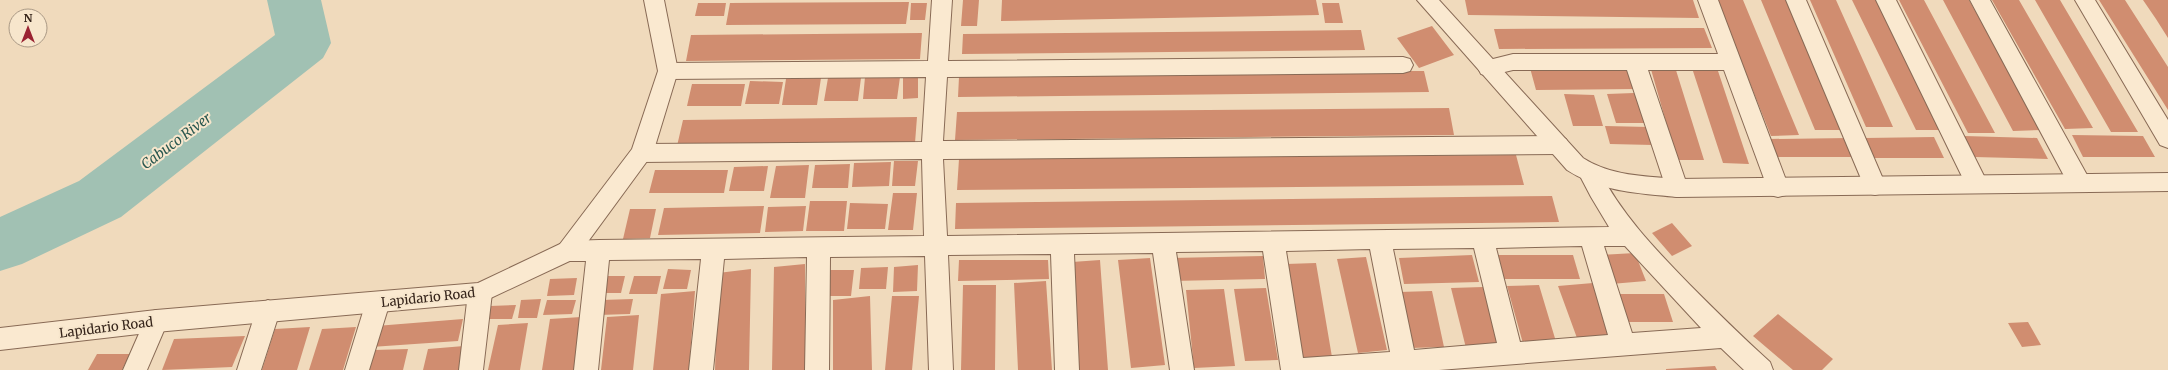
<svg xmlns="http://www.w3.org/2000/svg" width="2168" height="370" font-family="Merriweather,serif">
<rect width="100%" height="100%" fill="#f0dabc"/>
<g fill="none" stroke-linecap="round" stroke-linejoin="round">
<!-- river -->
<path fill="#a1c1b3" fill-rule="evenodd" d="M267,0H321L331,43L323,58L121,217L22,264L0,271V217L79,181L275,35Z"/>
</g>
<!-- building -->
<path fill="#d08d70" d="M963,0H979L977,26H961Z
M1002,0H1316L1319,15L1001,21Z
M1465,0H1693L1699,18L1468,15Z
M1717,0H1743L1799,135L1771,136Z
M1761,0H1786L1843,130H1815Z
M1810,0H1836L1893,127H1866Z
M1852,0H1877L1942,130H1916Z
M1899,0H1924L1995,133H1968Z
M1943,0H1969L2042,130L2013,131Z
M1992,0H2019L2093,128L2065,129Z
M2035,0H2060L2138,132H2111Z
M2099,0H2125L2168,67V110Z
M2143,0H2168V38L2156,19Z
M909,2L906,24L726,25L730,3Z
M698,3H726L724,16H695Z
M911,3H927L925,20H910Z
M1322,3H1339L1343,23H1325Z
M1432,26L1454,55L1419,68L1397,38Z
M1704,28L1712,48L1499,49L1494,29Z
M1361,30L1365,50L962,54L963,34Z
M922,33L920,59L686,61L691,35Z
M1691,65H1716L1749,164L1723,163Z
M1650,66L1675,67L1704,160H1677Z
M1629,67L1636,89L1536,90L1530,68Z
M1403,71H1424L1429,92L958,97L959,77Z
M865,77H900L897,99H863Z
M918,77V98L903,99V78Z
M821,78L817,105H782L786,79Z
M828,78H861L858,101H824Z
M750,81L783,82L779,104H745Z
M692,84H745L741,106H687Z
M1634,93L1645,123H1616L1607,94Z
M1564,94L1594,95L1603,126H1573Z
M1449,108L1454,135L955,140L957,112Z
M917,117L915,143L677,146L683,120Z
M1605,126L1649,127L1653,145L1610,144Z
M2072,135L2143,136L2155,157H2083Z
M1964,136L2037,138L2048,159L1974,157Z
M1934,137L1944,158H1873L1865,138Z
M1849,138L1857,157H1776L1769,139Z
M1516,155L1524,185L957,190L959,159Z
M894,161H918L915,186H892Z
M891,162L889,186L852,187L854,163Z
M850,164L848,188H812L815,165Z
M809,165L805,198H770L776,166Z
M768,166L764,191H729L734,167Z
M655,170H728L724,193H649Z
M893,193H917L913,230H888Z
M1552,196L1559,222L955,229L956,203Z
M810,201H847L844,231H806Z
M850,203L888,204L885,229H847Z
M764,206L760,233L658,235L664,208Z
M806,206L803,231L765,232L768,207Z
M630,209H656L650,238L623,239Z
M1672,223L1692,246L1672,256L1652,233Z
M1635,253L1646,281L1611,284L1600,255Z
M1472,255L1479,282L1404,284L1399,258Z
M1494,255H1573L1580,279H1499Z
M1263,256L1265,279L1172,281L1171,258Z
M1366,257L1374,292L1387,350L1358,353L1337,259Z
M1150,258L1165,365L1131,368L1118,260Z
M959,260H1048L1049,279L958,281Z
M1100,260L1108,370H1079L1072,262Z
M1316,263L1332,357L1303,359L1286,264Z
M805,264V370H772L774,267Z
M918,265L917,291L893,292L894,267Z
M888,267L886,289H859L861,268Z
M668,269L691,270L687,289H663Z
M751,269L749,370H715L718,273Z
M829,270H854L851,296H825Z
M600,276H625L621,293H596Z
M634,276H661L657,294H629Z
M577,278L574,295L547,296L550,279Z
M1046,281L1052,370H1018L1014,283Z
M1593,283L1612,335L1577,338L1558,286Z
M963,285H996L995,370H961Z
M1539,285L1557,345L1524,347L1507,286Z
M1483,287L1500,351L1467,352L1451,288Z
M1266,288L1278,360L1245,361L1234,289Z
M1224,289L1235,366L1194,368L1186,290Z
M695,291L689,370H653L661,294Z
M1432,291L1444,347L1410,348L1399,292Z
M1615,294H1664L1673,322H1624Z
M870,296L872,370H833V300Z
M892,296H919L912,370H885Z
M541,299L537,318H518L521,300Z
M633,299L630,314L598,315L601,300Z
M547,300H576L572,314L543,315Z
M516,305L512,319H486L490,306Z
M1778,314L1833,359L1822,370H1793L1753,336Z
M639,315L633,370H601L607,317Z
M581,317L574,370H542L550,319Z
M463,319L458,341L371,347L376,326Z
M2028,322L2041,345L2022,347L2008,323Z
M528,323L520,370H488L498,325Z
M310,327L297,370H262L275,329Z
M356,327L343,370H309L322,329Z
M245,336L232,367L162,370L174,339Z
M464,346L459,370H423L428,349Z
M408,349L403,370H368L374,350Z
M97,354H130L122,370H88Z
M1715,366L1717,370H1666V369Z"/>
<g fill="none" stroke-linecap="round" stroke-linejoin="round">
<!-- minor casing -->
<g stroke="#886a55" stroke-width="2">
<path id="minor" d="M932,0H952L948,61L1403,57L1410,59L1413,65L1410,71L1403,73L947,77L943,141L1558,136L1566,139L1569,145L1566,151L1558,154L943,159L947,236L1609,227L1591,197L1580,176L1583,170L1591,167L1599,170C1621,214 1655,249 1689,284C1715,310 1742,337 1770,362L1773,370H1744L1721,348L1439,370H1281L1263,251L1176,252L1194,370H1170L1153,253L1074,254L1079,370H1055L1051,254L948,255L953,370H929L925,256L830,257L829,370H805L807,257L724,259L713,370H689L701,259L609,260L598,370H574L586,261H568L560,258L557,251L560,244L568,241L599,240L924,236L922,159L642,162L634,159L631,153L634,147L642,144L922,142L926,77L668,79L661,77L658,71L661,65L668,63L928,61ZM1582,246L1608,335L1520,342L1496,248ZM1604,246H1625L1701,328L1632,333ZM1474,248L1497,343L1414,350L1393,249ZM1370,249L1390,352L1303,358L1286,251Z
M1698,0H1718L1789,188L1786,195L1778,197L1770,195L1724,70H1648L1688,188L1685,195L1677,197L1669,195L1666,188L1627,70H1513L1488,76L1481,74L1478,68L1481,62L1513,54H1718Z
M1786,0H1806L1886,186L1883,193L1875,195L1867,193Z
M1876,0H1896L1988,184L1985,191L1977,193L1969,191Z
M1970,0H1990L2087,175L2090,182L2087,189L2079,191L2071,189Z
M2075,0H2095L2168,120V148L2160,145Z
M480,283L488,286L492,293L483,370H459L468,293L472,286Z
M378,292L386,295L390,302L369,370H345L366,302L370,295Z
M268,300L276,304L280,311L261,370H237L256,311L260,304Z
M156,310L164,313L168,321L147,370H123L148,313Z"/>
</g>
<!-- tertiary casing -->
<g stroke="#886a55" stroke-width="2">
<path id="tertiary" d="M644,0H664L678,71L653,153L576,258L480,303L156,332L0,350V328L156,310L478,283L560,244L632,149L658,71Z
M1417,0H1439L1583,158C1611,176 1644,176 1677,179L2168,173V191L1677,197C1638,193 1601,192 1567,170Z"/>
</g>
<!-- minor -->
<use href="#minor" fill="#fae9d0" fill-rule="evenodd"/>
<!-- tertiary -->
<use href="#tertiary" fill="#fae9d0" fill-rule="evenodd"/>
</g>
<g text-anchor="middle" stroke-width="4" stroke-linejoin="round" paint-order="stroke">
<!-- street labels -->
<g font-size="13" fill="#36251b" stroke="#f7e6cc">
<text transform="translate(428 297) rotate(-6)" y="5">Lapidario Road</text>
<text transform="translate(106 327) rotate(-7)" y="5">Lapidario Road</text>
</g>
<!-- water labels -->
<g font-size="14" font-style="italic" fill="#29574f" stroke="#f7e6cc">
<text transform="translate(176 141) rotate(-37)" y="5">Cabuco River</text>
</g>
</g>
<!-- north arrow -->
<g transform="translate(28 28)"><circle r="19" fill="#f7e6cc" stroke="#aa9985"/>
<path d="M0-3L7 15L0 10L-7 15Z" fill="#9a2231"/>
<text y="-6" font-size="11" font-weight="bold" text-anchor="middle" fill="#36251b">N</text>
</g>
</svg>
